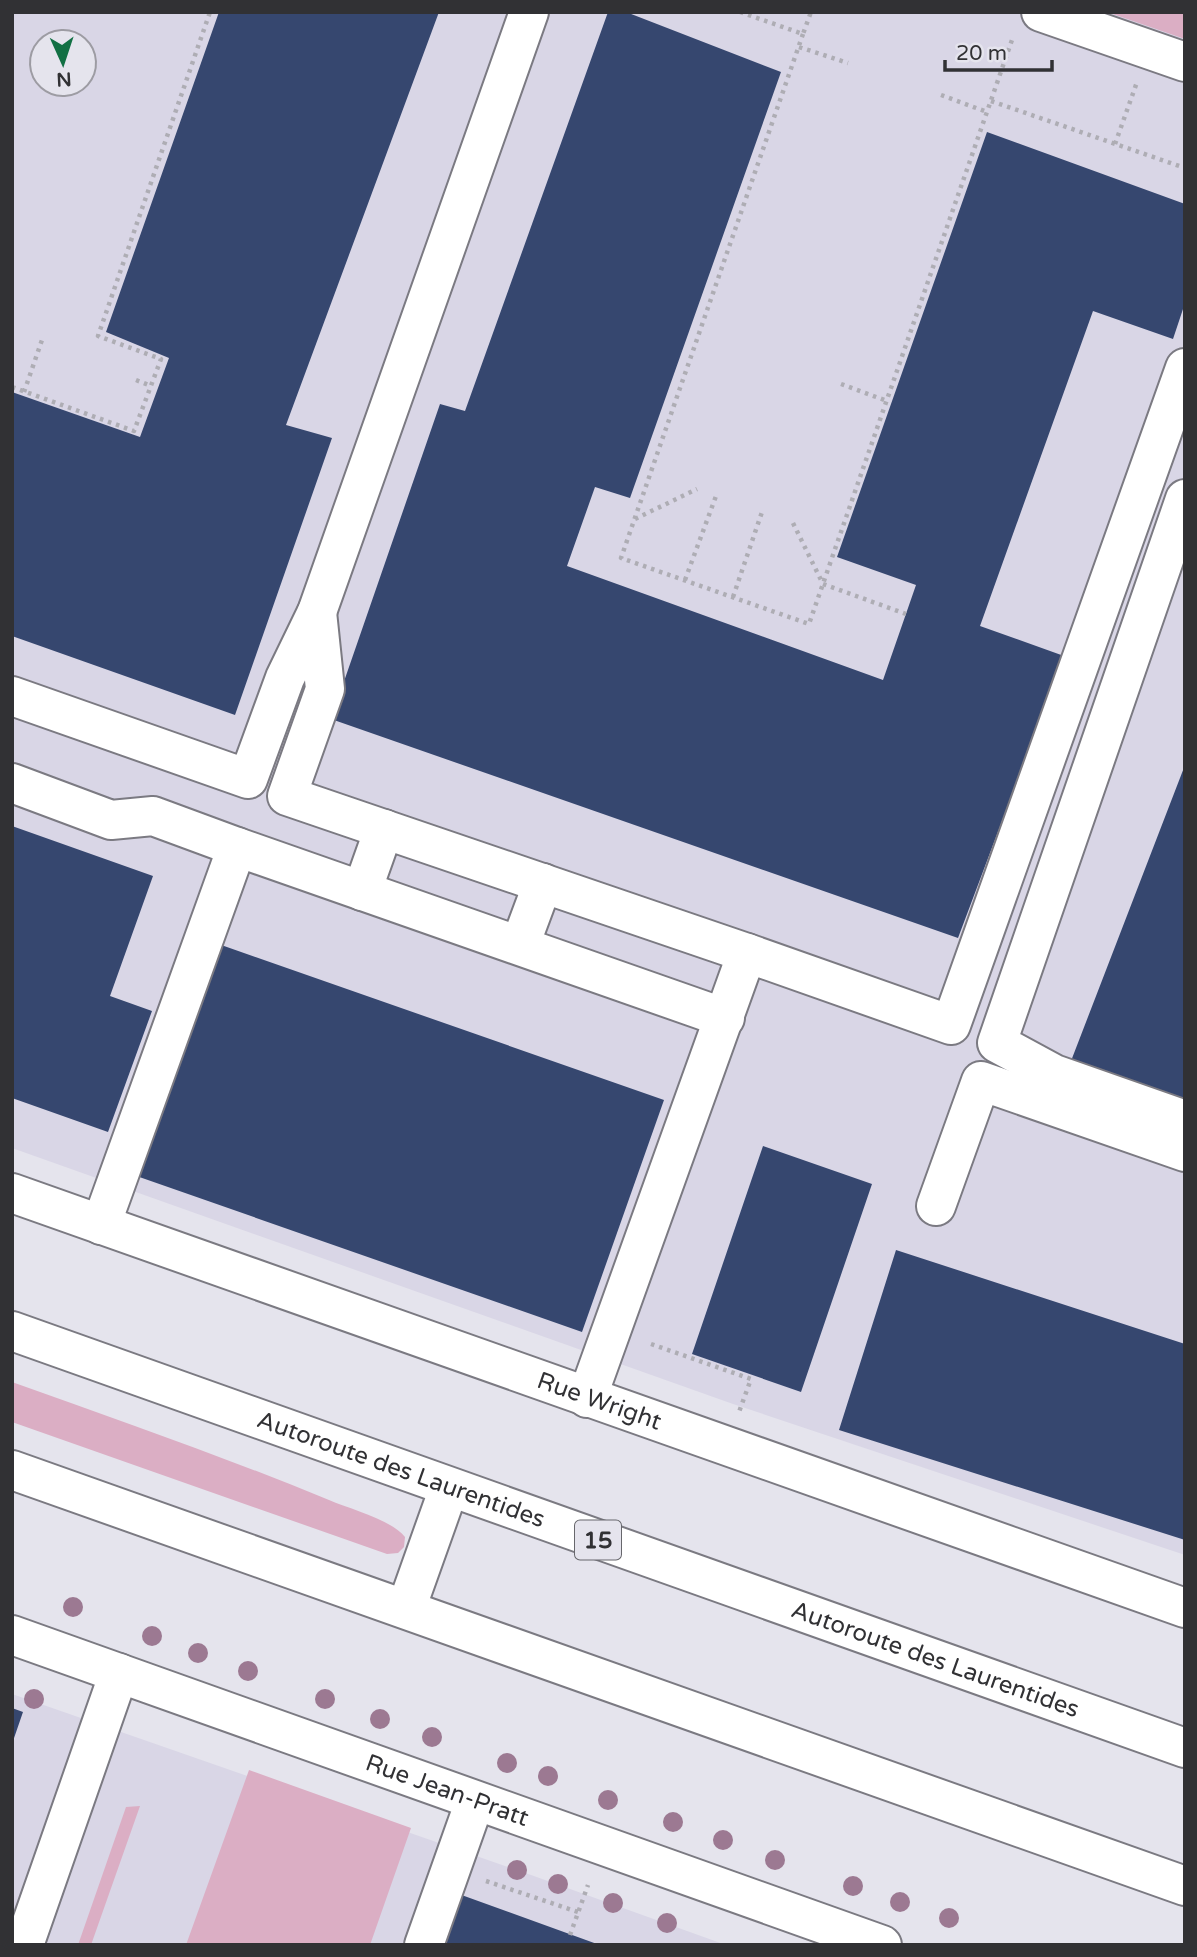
<svg xmlns="http://www.w3.org/2000/svg" width="1197" height="1957" font-family="'Varela Round',sans-serif">
<rect width="100%" height="100%" fill="#e5e4ed"/>
<!-- built -->
<path fill="#d9d6e6" fill-rule="evenodd" d="M12,12H1185V1555L733,1404L12,1148ZM42,42H84V84H42Z
M12,1694L531,1875L726,1945H12Z"/>
<!-- green -->
<path fill="#dbaec4" d="M1107,12H1185V39Z
M12,1382C118,1420 225,1457 329,1500C350,1509 392,1520 405,1537L404,1547L398,1553L387,1554L12,1422Z
M249,1770L411,1828L370,1945H186Z
M140,1806L91,1945H78L126,1807Z"/>
<!-- building -->
<path fill="#36476f" d="M219,12H439L286,425L332,438L235,715L12,636V392L140,437L169,358L106,332Z
M608,12H626L781,72L630,498L595,487L567,566L883,680L916,585L837,557L987,132L1185,204V303L1173,339L1093,311L980,626L1064,656L958,938L331,719L440,404L465,411Z
M1185,765V1105L1071,1061Z
M12,826L153,876L110,996L152,1011L108,1132L12,1098Z
M207,940L664,1100L582,1332L125,1172Z
M763,1146L872,1184L801,1392L692,1354Z
M896,1250L1185,1344V1540L839,1430Z
M12,1708L23,1712L13,1741H12Z
M456,1893L597,1944V1945H437Z"/>
<g fill="none" stroke-linecap="round" stroke-linejoin="round">
<!-- minor casing -->
<g stroke="#7b7a82" stroke-width="42">
<g id="minor">
<path d="M1041,12L1185,62"/>
<path d="M1185,499L997,1043L1054,1074L1185,1120"/>
<path d="M317,612L325,689L287,796L747,953"/>
<path d="M12,696L248,779L285,678L317,612L529,12"/>
<path d="M12,783L111,820L153,816L237,847L101,1225"/>
<path d="M237,847L725,1018"/>
<path d="M362,891L384,829"/>
<path d="M520,945L543,883"/>
<path id="s1" d="M12,1193L1185,1608"/>
<path d="M936,1206L981,1081L1185,1152"/>
<path d="M587,1398L747,953L951,1025L1185,368"/>
<path d="M406,1609L449,1488"/>
<path id="s2" d="M12,1635L882,1945"/>
<path d="M24,1945L119,1673"/>
<path d="M424,1945L475,1801"/>
</g>
</g>
<!-- highway casing -->
<g stroke="#7b7a82" stroke-width="42">
<g id="highway">
<path id="s3" d="M12,1331L1185,1748"/>
<path d="M12,1470L1185,1886"/>
</g>
</g>
<!-- path -->
<path stroke="#aeadb4" stroke-width="4.5" stroke-dasharray="3.5 5" stroke-linecap="butt" d="M740,12L803,34L811,12
M803,34L621,558L809,624L1013,37
M799,47L848,63
M941,95L987,112
M991,101L1185,168
M1115,144L1137,82
M136,380L151,386
M841,384L887,401
M12,387L134,431L161,359L98,336L210,12
M24,392L42,340
M635,519L697,489
M793,523L823,584L906,614
M685,580L716,496
M733,597L762,512
M651,1344L751,1379L739,1412
M486,1881L578,1912
M570,1935L588,1885"/>
<!-- minor -->
<use href="#minor" stroke="#fff" stroke-width="38"/>
<!-- highway -->
<use href="#highway" stroke="#fff" stroke-width="38"/>
</g>
<!-- trees -->
<g fill="#9c7992">
<circle cx="73" cy="1607" r="10"/>
<circle cx="152" cy="1636" r="10"/>
<circle cx="198" cy="1653" r="10"/>
<circle cx="248" cy="1671" r="10"/>
<circle cx="34" cy="1699" r="10"/>
<circle cx="325" cy="1699" r="10"/>
<circle cx="380" cy="1719" r="10"/>
<circle cx="432" cy="1737" r="10"/>
<circle cx="507" cy="1763" r="10"/>
<circle cx="548" cy="1776" r="10"/>
<circle cx="608" cy="1800" r="10"/>
<circle cx="673" cy="1822" r="10"/>
<circle cx="723" cy="1840" r="10"/>
<circle cx="775" cy="1860" r="10"/>
<circle cx="517" cy="1870" r="10"/>
<circle cx="558" cy="1884" r="10"/>
<circle cx="853" cy="1886" r="10"/>
<circle cx="900" cy="1902" r="10"/>
<circle cx="613" cy="1903" r="10"/>
<circle cx="949" cy="1918" r="10"/>
<circle cx="667" cy="1923" r="10"/>
</g>
<g text-anchor="middle" stroke-width="7" stroke-linejoin="round" paint-order="stroke">
<!-- shield labels -->
<rect fill="#e5e4ed" stroke="#67676c" stroke-width="2" x="575" y="1520.5" width="46" height="39" rx="5"/>
<g font-size="23" font-weight="bold" fill="#313134">
<text x="598" y="1548">15</text>
</g>
<!-- street labels -->
<g font-size="24" fill="#313134" stroke="#e5e4ed">
<text dy="8" stroke="none"><textPath href="#s1" startOffset="623">Rue Wright</textPath></text>
<text dy="8" stroke="none"><textPath href="#s3" startOffset="413">Autoroute des Laurentides</textPath></text>
<text dy="8" stroke="none"><textPath href="#s3" startOffset="980">Autoroute des Laurentides</textPath></text>
<text dy="8" stroke="none"><textPath href="#s2" startOffset="462">Rue Jean-Pratt</textPath></text>
</g>
</g>
<!-- border -->
<rect width="1197" height="1957" fill="none" stroke="#313134" stroke-width="28"/>
<!-- north arrow -->
<g transform="translate(63 63) rotate(177)"><circle r="33" fill="#e5e4ed" stroke="#9d9ca3" stroke-width="2"/>
<path d="M0-5L12 26L0 18L-12 26Z" fill="#127044"/>
<text y="-10" font-size="19" font-weight="bold" text-anchor="middle" fill="#313134">N</text>
</g>
<!-- scale -->
<path d="M945 60v10h107v-10" fill="none" stroke="#313134" stroke-width="3.5"/>
<text x="956" y="60" font-size="21" fill="#313134" stroke="#e5e4ed" stroke-width="5" paint-order="stroke">20 m</text>
</svg>
